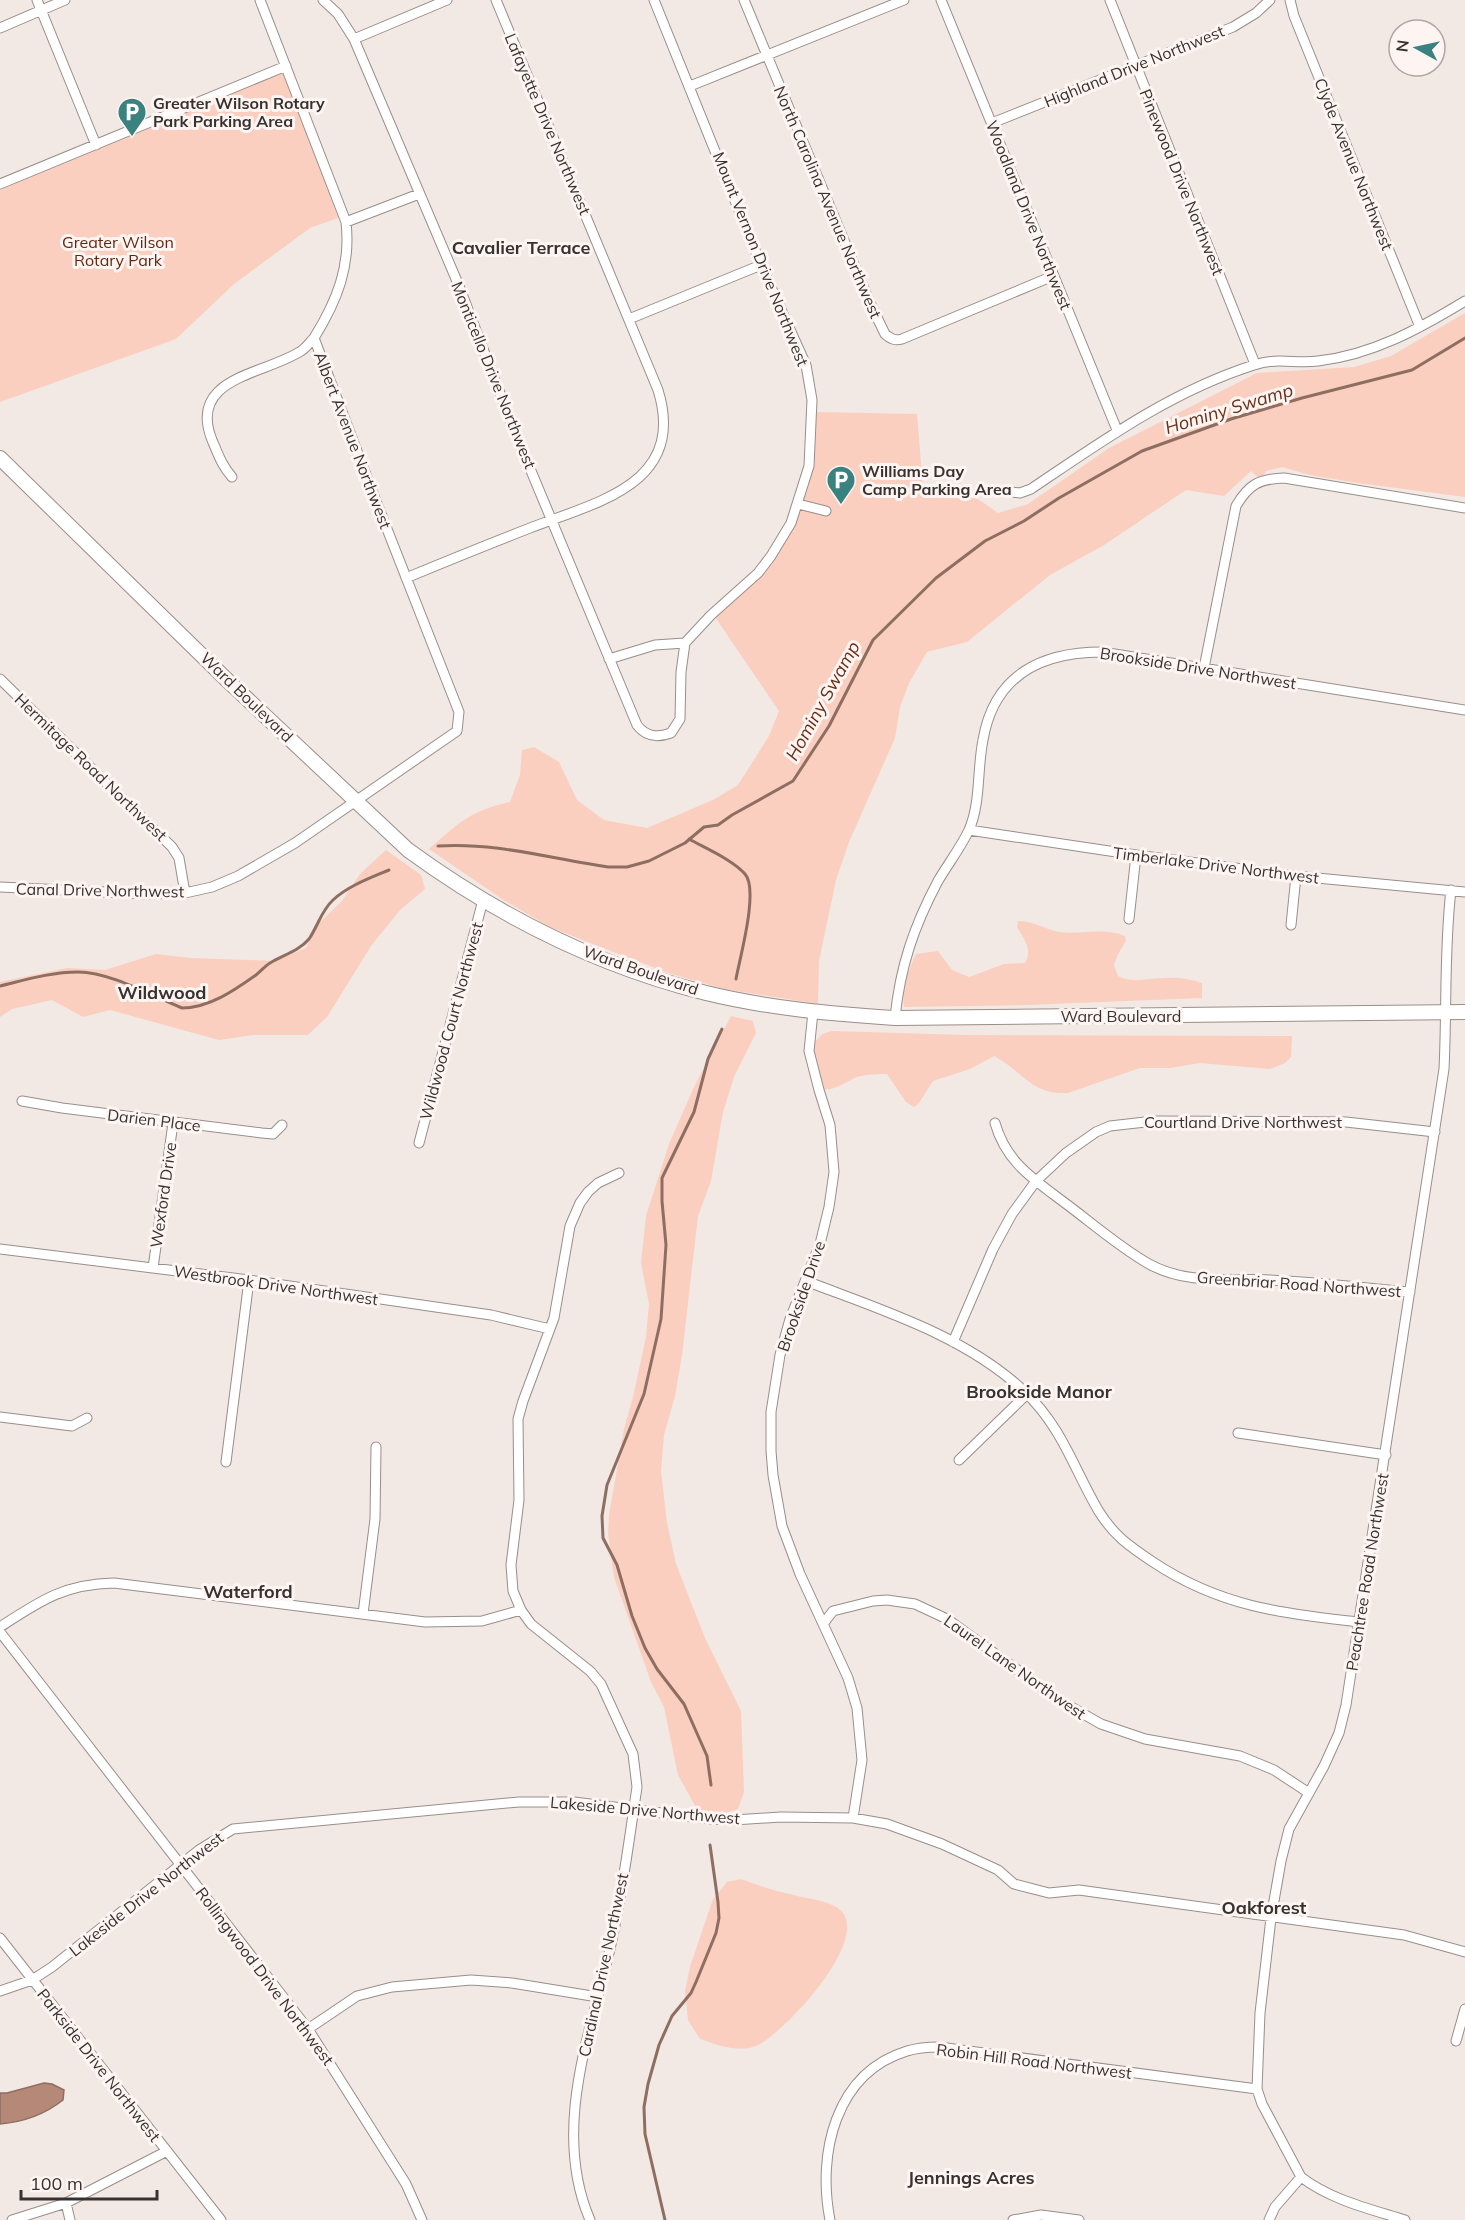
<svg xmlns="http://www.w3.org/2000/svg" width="1465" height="2220" font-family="Mulish,sans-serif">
<rect width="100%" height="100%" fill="#f2e8e4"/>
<!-- green -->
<path fill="#facfbf" d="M286,66L338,218L310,228L234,284L176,339L0,402V190Z
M1465,313V497L1358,483L1310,475L1282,467L1266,471L1261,480L1251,471L1224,496L1186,490L1104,545L1050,575L967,642L927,652L909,683L900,707L895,738L849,842L836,880L819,961L818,1004L724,989L668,973L593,944L550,927L502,899L429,849C459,823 469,811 510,802L520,775L522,750L534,747L559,762L577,800L604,820L647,828L713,800L738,785L769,736L779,711L715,617L761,576L794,527L813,469L815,412L917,414L923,488L949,495L978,499L998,513L1028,504L1109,448L1257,373L1354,367L1391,356Z
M386,850L421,875L425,889L400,910L371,946L327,1017L308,1035H253L219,1040L110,1010L83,1017L52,1000L12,1009L0,1017V982L67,968L105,970L156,954L190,958L274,961L306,948L316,926L342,901L360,874Z
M1018,921C1033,921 1045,929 1059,932C1081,935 1104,927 1125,936L1126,941L1118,954L1114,965L1118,976C1134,984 1148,978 1165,978C1178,977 1190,979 1202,983V998L1027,1005L904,1007C901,990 909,968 916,954L938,951L952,970L969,977L1004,964L1025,963C1033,950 1024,939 1017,927Z
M731,1016L753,1021L756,1033L734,1077L723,1112L711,1181L698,1216L682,1355L675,1396L664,1435L661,1471L667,1523L676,1564L705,1638L741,1711L744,1792L738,1809L723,1814L698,1811L678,1775L664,1707L651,1682L614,1577L608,1534L609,1515L624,1429L633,1397L646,1337L649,1304L641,1263L646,1216L669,1144L694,1087Z
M832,1031L965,1035L1292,1036L1291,1057L1285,1063L1270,1069L1200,1063L1170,1068H1140L1068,1093C1031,1095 1023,1071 994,1056L970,1069L933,1081L919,1103L914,1107L906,1102L887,1074C877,1074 867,1074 857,1077C847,1081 835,1091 824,1089L814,1053V1043L822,1034Z
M741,1879C759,1886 776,1891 794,1895C807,1899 826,1900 838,1908C876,1935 785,2032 758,2045C740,2054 718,2045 700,2039L688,2020L685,1991L690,1967L713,1899L727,1882Z"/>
<!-- water -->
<path fill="#b58877" stroke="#8f6e62" stroke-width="1.5" d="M44,2083L52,2084L64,2090L63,2100C44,2115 24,2122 0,2124V2093H7Z"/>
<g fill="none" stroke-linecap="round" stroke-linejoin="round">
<!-- stream -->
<path stroke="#8f6e62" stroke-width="3" d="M689,839C705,848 733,860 745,874C759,890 740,957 736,979
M438,846C495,842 552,859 608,867H627L649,861L685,843L704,827L718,825L732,815L793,781L829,726L873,640L936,578L985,541L1024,521L1059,498L1142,451L1231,419L1302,398L1412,370L1465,338
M0,986C25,980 51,972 78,972C110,972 152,996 182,1008C209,1008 235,990 256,975C261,971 265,966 270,963C283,955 299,951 309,939C318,926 321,911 333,900C348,886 370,878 389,870
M711,1785L707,1756L684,1704L657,1669L645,1648L632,1616L617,1565L603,1538L602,1516L607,1485L644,1394L661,1319L666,1245L662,1201V1178L694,1112L708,1059L722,1029
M665,2220L645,2134L644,2107L648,2084L659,2045L672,2016L691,1993L696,1982L716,1933L719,1918L718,1902L710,1845"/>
<!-- street casing -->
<g stroke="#988e8b" stroke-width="11">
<path id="street" d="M37,0L96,145
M323,0L338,14L354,39L459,286L514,430L637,725C646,737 657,738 671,733L680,719L681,672L685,643L711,615L758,573L771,556L791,523L809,466L812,400L806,365L761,265L654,0
M744,0L870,303L885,334C891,339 895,341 902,339L1053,276
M941,0L1117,430
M1110,0L1255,364
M1290,0L1294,16L1420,327
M0,28L65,0
M354,39L447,0
M690,86L904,0
M992,123L1233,27L1256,13L1270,0
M0,184L286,66
M346,222L419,194
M629,319L761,265
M232,477C222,466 218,454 212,440C187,377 264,375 301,351C306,348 310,342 314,338
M1011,492L1020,493L1031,489C1102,441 1172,391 1254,365C1278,357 1295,364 1318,361C1372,355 1419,329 1465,301
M798,504L826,511
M406,578C447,561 489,544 530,528C597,502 687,484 658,390L496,0
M609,659L655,645L685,643
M1204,668L1236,506C1249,484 1259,479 1284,478L1465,508
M0,679L172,847L179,858L185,893
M969,830L1136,855L1296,876L1465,892
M0,887L147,894L185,893L212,887L238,876L295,843L457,731L459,712L376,501L314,338C337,301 351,266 346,222L260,0
M1129,919L1136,855
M1291,925L1296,876
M813,1012L809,1051L819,1090L830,1125L834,1172L829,1207L820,1244L790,1319L780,1355L771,1412V1451L773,1475L782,1526L800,1574L848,1678L857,1708L862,1760L853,1818
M895,1018C900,967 914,926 938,881C948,864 961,847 969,830C981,802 977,769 983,740C994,675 1041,652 1102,652L1465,710
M22,1101L62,1108L262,1133L273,1134L282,1125
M995,1123C1006,1162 1033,1179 1065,1203C1092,1223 1119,1247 1149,1264C1187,1285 1229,1278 1270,1280C1317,1282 1363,1288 1410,1292
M419,1143L483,900
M0,1249L249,1280L491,1315L550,1329
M153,1268L173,1123
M806,1281C881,1310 964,1335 1024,1391C1062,1427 1073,1467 1098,1510C1113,1535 1129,1546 1153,1562C1219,1606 1282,1614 1360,1622
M953,1342L993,1249L1012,1214L1036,1181L1066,1153L1096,1132L1110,1126L1154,1121L1346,1122L1435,1132
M0,1417L72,1426L87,1418
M1238,1433L1386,1455
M959,1460L1027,1394
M226,1462L249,1280
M363,1614L375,1519L376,1447
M823,1624L833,1611L873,1601L887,1600L915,1604L947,1619L1059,1700L1101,1724L1145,1739L1240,1756L1274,1770L1309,1793
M0,1627C40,1601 64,1584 114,1583L425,1622L482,1621L521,1610
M0,1632L308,2029L406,2184L422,2220
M0,1938L221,2220
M0,1991L32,1980L52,1967L199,1850L233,1829L519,1802H574L710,1819L734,1820L781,1817L853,1818L887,1824L942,1844L998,1870L1014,1884L1049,1893L1079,1890L1404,1935L1465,1952
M308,2029L357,1996L392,1987L471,1980L512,1983L598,1997
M1456,2041L1465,2009
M1301,2177C1331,2200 1370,2209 1405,2220
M66,2203L70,2220
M12,2220L66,2203L167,2151
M590,2220C552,2131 589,2037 610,1949C622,1896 629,1841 637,1787L633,1754L601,1684L590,1671L531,1624L521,1610L513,1591L511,1565L519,1500L518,1419L523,1401L554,1318L570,1226L580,1203L588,1192L598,1183L619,1173
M830,2220C817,2154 835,2073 907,2051C917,2048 928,2047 939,2047L1257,2089
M1013,2220L1041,2215L1079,2220
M1269,2220L1275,2207L1301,2177L1262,2104L1257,2089L1260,2013L1271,1918L1281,1861L1289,1829L1324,1766L1339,1733L1346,1705L1444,1069C1447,1009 1444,949 1451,890"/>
</g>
<!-- secondary casing -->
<g stroke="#988e8b" stroke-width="16">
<path id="secondary" d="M0,458L228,681L408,850C497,915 598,966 706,993C768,1008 831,1014 895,1018L1465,1012"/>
</g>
<!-- street -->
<use href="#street" stroke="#fff" stroke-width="9"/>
<!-- secondary -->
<use href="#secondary" stroke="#fff" stroke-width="14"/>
</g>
<!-- icons -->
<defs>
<g id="parking-pin" transform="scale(1.5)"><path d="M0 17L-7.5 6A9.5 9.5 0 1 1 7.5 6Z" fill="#3a827f" stroke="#fef5f2"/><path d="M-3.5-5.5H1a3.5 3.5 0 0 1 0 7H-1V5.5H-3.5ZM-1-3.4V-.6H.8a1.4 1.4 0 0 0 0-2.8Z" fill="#fff"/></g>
</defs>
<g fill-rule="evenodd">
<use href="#parking-pin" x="132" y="112"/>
<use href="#parking-pin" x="841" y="480"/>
</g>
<g text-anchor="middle" stroke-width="6" stroke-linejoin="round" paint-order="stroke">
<!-- street labels -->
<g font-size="16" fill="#363230" stroke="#fef5f2">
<text transform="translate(1134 66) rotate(-22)" y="6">Highland Drive Northwest</text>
<text transform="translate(548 124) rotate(67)" y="6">Lafayette Drive Northwest</text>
<text transform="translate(1354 164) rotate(68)" y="6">Clyde Avenue Northwest</text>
<text transform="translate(1182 182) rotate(68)" y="6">Pinewood Drive Northwest</text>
<text transform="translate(828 202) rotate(67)" y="6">North Carolina Avenue Northwest</text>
<text transform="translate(1029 215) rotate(68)" y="6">Woodland Drive Northwest</text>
<text transform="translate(761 259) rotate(68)" y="6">Mount Vernon Drive Northwest</text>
<text transform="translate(494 375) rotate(68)" y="6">Monticello Drive Northwest</text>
<text transform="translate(353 440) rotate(69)" y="6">Albert Avenue Northwest</text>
<text transform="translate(1198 668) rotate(9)" y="6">Brookside Drive Northwest</text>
<text transform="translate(247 697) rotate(44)" y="6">Ward Boulevard</text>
<text transform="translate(91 767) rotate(44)" y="6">Hermitage Road Northwest</text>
<text transform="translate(1216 865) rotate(7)" y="6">Timberlake Drive Northwest</text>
<text transform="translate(100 890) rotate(1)" y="6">Canal Drive Northwest</text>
<text transform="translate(641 970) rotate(19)" y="6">Ward Boulevard</text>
<text x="1121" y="1022">Ward Boulevard</text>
<text transform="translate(451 1021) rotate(-75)" y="6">Wildwood Court Northwest</text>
<text transform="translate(154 1120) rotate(7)" y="6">Darien Place</text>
<text x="1243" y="1128">Courtland Drive Northwest</text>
<text transform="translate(163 1195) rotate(-82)" y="6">Wexford Drive</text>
<text transform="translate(1299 1284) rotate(4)" y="6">Greenbriar Road Northwest</text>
<text transform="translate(276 1285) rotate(8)" y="6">Westbrook Drive Northwest</text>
<text transform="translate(801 1296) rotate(-71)" y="6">Brookside Drive</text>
<text transform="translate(1367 1572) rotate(-81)" y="6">Peachtree Road Northwest</text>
<text transform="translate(1015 1667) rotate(35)" y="6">Laurel Lane Northwest</text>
<text transform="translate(645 1810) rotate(5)" y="6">Lakeside Drive Northwest</text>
<text transform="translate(146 1894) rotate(-38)" y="6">Lakeside Drive Northwest</text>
<text transform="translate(603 1965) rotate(-78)" y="6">Cardinal Drive Northwest</text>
<text transform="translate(265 1976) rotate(53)" y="6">Rollingwood Drive Northwest</text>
<text transform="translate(1034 2061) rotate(7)" y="6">Robin Hill Road Northwest</text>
<text transform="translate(99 2065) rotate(52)" y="6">Parkside Drive Northwest</text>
</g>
<!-- poi labels -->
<g font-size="16" font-weight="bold" fill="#363230" stroke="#fef5f2" text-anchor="start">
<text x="153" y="109">Greater Wilson Rotary<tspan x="153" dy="18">Park Parking Area</tspan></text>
<text x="862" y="477">Williams Day<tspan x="862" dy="18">Camp Parking Area</tspan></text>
</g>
<!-- park labels -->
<g font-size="16" fill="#61280f" stroke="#fef5f2">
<text x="118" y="248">Greater Wilson<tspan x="118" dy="18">Rotary Park</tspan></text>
</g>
<!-- neighbourhood labels -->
<g font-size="18" font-weight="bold" fill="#363230" stroke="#fef5f2">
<text x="521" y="254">Cavalier Terrace</text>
<text x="162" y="999">Wildwood</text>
<text x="1039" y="1398">Brookside Manor</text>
<text x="248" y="1598">Waterford</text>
<text x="1264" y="1914">Oakforest</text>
<text x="971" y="2184">Jennings Acres</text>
</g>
<!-- water labels -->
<g font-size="18" font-style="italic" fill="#692f17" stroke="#fef5f2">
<text transform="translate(1229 409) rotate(-17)" y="6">Hominy Swamp</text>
<text transform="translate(823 701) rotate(-61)" y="6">Hominy Swamp</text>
</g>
</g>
<!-- north arrow -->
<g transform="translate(1417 48) rotate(278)"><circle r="28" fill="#fef5f2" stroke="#aea7a4" stroke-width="1.5"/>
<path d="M0-4.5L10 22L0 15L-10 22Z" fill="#3a827f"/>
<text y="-9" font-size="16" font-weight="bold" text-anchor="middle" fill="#363230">N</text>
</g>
<!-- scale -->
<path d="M21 2190v9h136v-9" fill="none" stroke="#363230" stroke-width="3"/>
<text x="30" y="2190" font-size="18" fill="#363230" stroke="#fef5f2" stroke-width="4.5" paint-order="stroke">100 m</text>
</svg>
